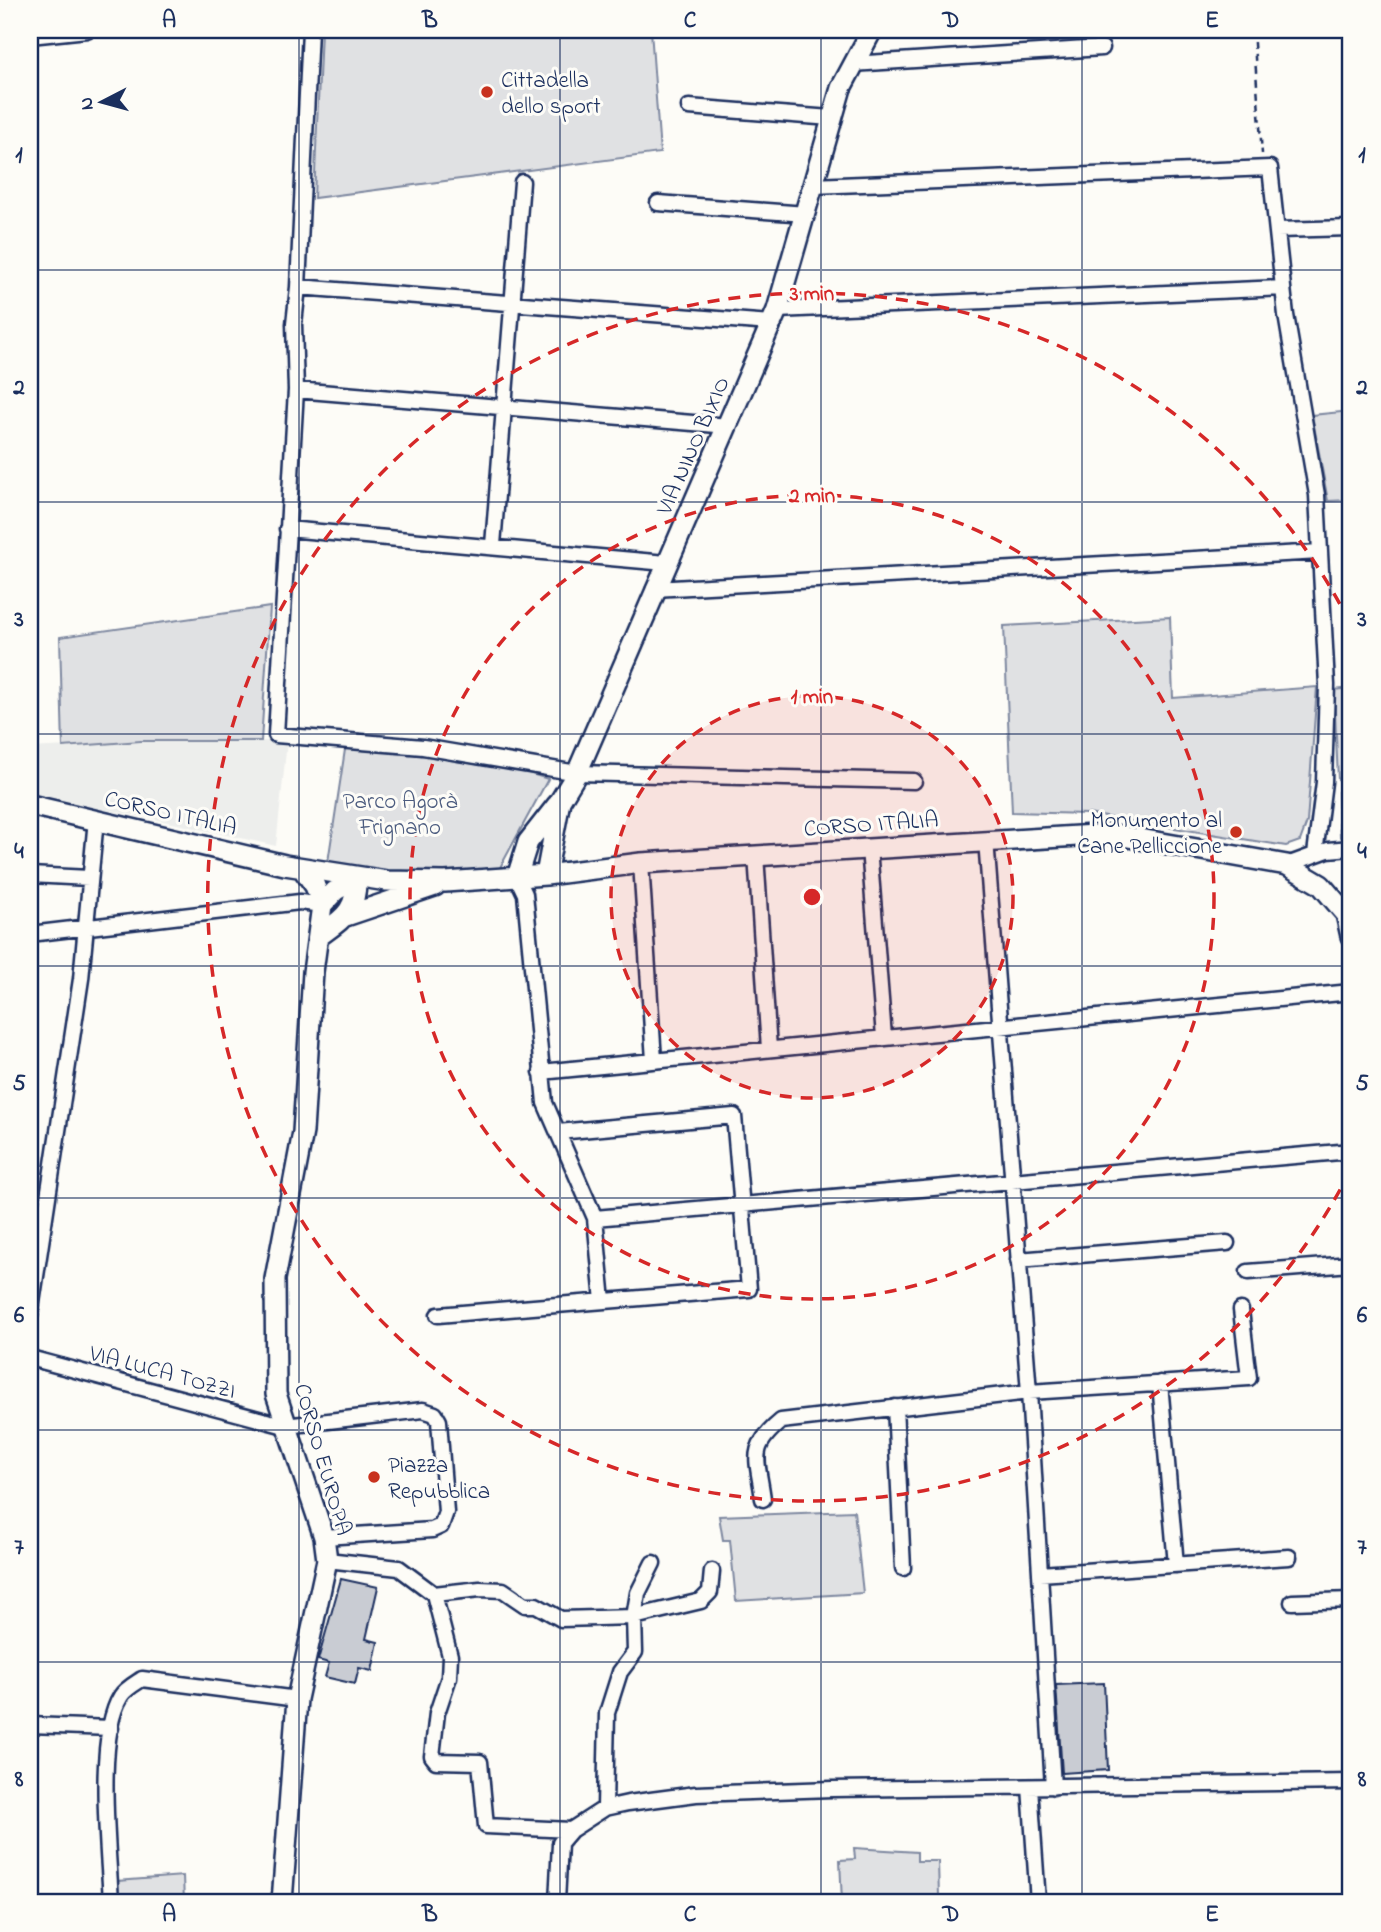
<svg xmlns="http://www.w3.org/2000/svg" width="1381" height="1932" font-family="'Indie Flower',sans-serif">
<rect width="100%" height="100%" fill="#fdfcf7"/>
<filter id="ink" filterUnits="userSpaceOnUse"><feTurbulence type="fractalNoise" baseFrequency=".0143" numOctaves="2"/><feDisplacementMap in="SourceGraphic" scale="14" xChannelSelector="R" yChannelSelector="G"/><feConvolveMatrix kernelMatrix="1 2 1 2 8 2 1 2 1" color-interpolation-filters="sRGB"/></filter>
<g filter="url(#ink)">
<!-- built -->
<path fill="#edeeec" d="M204,739L287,742L276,846L150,818L30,796V748Z"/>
<!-- green -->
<path fill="#e0e1e3" stroke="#7e88a0" stroke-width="2" d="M321,30H651L660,153L314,198Z
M1351,411V500L1328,501L1312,415Z
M270,607L261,741H141L63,747L60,637Z
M1170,617L1173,698L1317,687L1307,822L1300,841L1286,846L1088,814L1012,812L1004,626Z
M1351,688V779L1338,780L1334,690Z
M346,743L525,772L548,779L497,873H332L328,862Z
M1351,791V839L1340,837L1338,792Z
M854,1511L863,1593L736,1601L730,1540H723L719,1516Z
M854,1848L917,1852V1861H938L939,1897L919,1899V1902H842L840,1860L855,1859Z
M183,1876L184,1902H119L117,1881Z"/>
<!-- building -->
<path fill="#c9ccd3" stroke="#1b2f5e" stroke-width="2" d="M341,1579L378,1587L366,1639L378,1642L372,1671L359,1668L355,1684L325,1677L329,1663L318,1660Z
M1104,1683L1108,1770L1062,1773L1056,1685Z"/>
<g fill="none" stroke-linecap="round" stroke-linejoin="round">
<!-- street casing -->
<g stroke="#1b2f5e" stroke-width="19">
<path id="street" d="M310,30L298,287L294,324L296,390L276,735L423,747L577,773L914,781
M30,36L87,30
M852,64L1102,48
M689,107L831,118
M813,186L1270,168L1286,315L1317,495L1327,685L1324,782L1315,854
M658,203L806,214
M1277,230L1351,228
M298,287L771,323
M777,310L1283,288
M296,390L729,426
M287,529L666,563
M493,545L522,182
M654,589L1320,552
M986,840L1029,1392L1053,1787
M869,848L884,1037
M756,855L769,1049
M641,863L654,1060
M1287,865L1328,850L1351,848
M30,875L89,878
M517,877L525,894L545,1103L595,1218L603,1301
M30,934L300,902L322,905
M541,1072L1351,992
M595,1218L1351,1151
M1018,1260L1227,1243
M1248,1272L1351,1264
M438,1315L749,1289L734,1116L558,1132
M30,1316L81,979L96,819
M30,1358L285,1426L423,1410L435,1414L439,1421L446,1512L441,1526L432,1530L324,1537
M1160,1383L1176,1565
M895,1407L903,1568
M763,1499C758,1459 747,1449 781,1421L1029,1392L1249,1378L1241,1310
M327,1560L399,1568L434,1594L450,1656L449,1677L437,1713L432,1756L436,1761L480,1762L486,1826L571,1830
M1040,1574L1289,1557
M434,1594L480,1589L503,1590L525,1605H536L561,1619L634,1617L701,1601L710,1592L712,1571
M1292,1602L1351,1600
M30,1725L111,1728
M1030,1787L1038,1902
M605,1808L607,1713L620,1672L635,1652L634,1617L638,1593L653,1563
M111,1902C109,1853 95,1737 121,1696C125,1689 136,1683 142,1679L297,1699
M557,1902L560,1843L571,1830L605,1808L628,1803L696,1794L832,1789L1351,1782"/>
</g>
<!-- secondary casing -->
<g stroke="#1b2f5e" stroke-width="24">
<path id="secondary" d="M30,805L285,865L387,881L445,882L546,875L641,863L1111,834L1287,865L1321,885L1346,914L1351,936
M302,868L315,886L322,905
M546,875L560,801L577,773L777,310L841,88L872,30
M517,877L528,842L557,805
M346,916L435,886
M318,937C343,918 357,912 356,878
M282,1902L297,1699L327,1560L324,1537L276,1394L275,1279L303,1132L313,972L322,905L335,891L356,878"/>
</g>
<!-- path -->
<path stroke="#1b2f5e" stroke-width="2.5" stroke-dasharray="7 5" stroke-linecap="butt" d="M1253,30L1262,154"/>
<!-- street -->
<use href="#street" stroke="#fdfcf7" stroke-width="14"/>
<!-- secondary -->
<use href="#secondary" stroke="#fdfcf7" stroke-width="19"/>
</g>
</g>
<!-- grid -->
<path fill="none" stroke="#1b2f5e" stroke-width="2" stroke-opacity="0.55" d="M299,30V1902M560,30V1902M821,30V1902M1082,30V1902M30,270H1351M30,502H1351M30,734H1351M30,966H1351M30,1198H1351M30,1430H1351M30,1662H1351"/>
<!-- distance rings -->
<circle cx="812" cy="897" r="201" fill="#d62828" fill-opacity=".12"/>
<g fill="none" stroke="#d62828" stroke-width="3.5" stroke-dasharray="12 9">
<circle cx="812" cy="897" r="201"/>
<circle cx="812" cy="897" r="402"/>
<path d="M1350 1171A604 604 0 1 1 1350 623"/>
</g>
<!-- markers -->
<g fill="#c8321e" stroke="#fdfcf7" stroke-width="2.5">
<circle cx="487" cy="92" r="7"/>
<circle cx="1236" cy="832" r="7"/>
<circle cx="374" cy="1477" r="7"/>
</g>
<g text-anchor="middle" stroke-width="6" stroke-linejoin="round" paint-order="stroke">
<!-- poi labels -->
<g font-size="23" fill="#1b2f5e" stroke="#fdfcf7" text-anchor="start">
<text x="501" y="87">Cittadella<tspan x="501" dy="26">dello sport</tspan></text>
<text x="1222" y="827" text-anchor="end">Monumento al<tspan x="1222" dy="26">Cane Pelliccione</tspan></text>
<text x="388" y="1472">Piazza<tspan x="388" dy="26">Repubblica</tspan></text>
</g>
<!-- street labels -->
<g font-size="23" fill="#1b2f5e" stroke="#fdfcf7">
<text transform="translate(692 445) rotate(-66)" y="8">VIA NINO BIXIO</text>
<text transform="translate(171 812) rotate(13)" y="8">CORSO ITALIA</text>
<text transform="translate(871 823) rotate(-4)" y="8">CORSO ITALIA</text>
<text transform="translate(163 1371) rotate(15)" y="8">VIA LUCA TOZZI</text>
<text transform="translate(324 1459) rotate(74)" y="8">CORSO EUROPA</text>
</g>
<!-- park labels -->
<g font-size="23" fill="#4c5c7f" stroke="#fdfcf7">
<text x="400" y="808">Parco Agorà<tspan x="400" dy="26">Frignano</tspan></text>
</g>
</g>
<circle cx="812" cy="897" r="10" fill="#d62828" stroke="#fdfcf7" stroke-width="3.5"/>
<g font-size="21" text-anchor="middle" font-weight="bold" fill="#d62828" stroke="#fdfcf7" stroke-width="6" stroke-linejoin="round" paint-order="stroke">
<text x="812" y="300">3 min</text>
<text x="812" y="502">2 min</text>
<text x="812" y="703">1 min</text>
</g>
<!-- margin -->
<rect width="1381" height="1932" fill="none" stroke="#fdfcf7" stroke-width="77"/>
<!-- north arrow -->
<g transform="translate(102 102) rotate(264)" stroke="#fdfcf7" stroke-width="5" paint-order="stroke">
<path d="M0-5L12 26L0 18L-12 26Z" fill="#1b2f5e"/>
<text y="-10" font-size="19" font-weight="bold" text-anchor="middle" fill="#1b2f5e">N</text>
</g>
<rect x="38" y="38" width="1304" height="1856" fill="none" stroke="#1b2f5e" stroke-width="2.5"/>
<g font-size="23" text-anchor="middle" font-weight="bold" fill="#1b2f5e">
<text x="169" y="27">A</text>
<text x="430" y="27">B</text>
<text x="690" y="27">C</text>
<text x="951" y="27">D</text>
<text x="1212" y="27">E</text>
<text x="19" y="162">1</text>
<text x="1362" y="162">1</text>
<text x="19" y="394">2</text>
<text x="1362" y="394">2</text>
<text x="19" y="626">3</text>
<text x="1362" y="626">3</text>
<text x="19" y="858">4</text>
<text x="1362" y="858">4</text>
<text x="19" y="1090">5</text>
<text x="1362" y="1090">5</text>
<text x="19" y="1322">6</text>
<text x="1362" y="1322">6</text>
<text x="19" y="1554">7</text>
<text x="1362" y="1554">7</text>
<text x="19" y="1786">8</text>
<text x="1362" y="1786">8</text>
<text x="169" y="1921">A</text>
<text x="430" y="1921">B</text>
<text x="690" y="1921">C</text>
<text x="951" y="1921">D</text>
<text x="1212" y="1921">E</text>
</g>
</svg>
